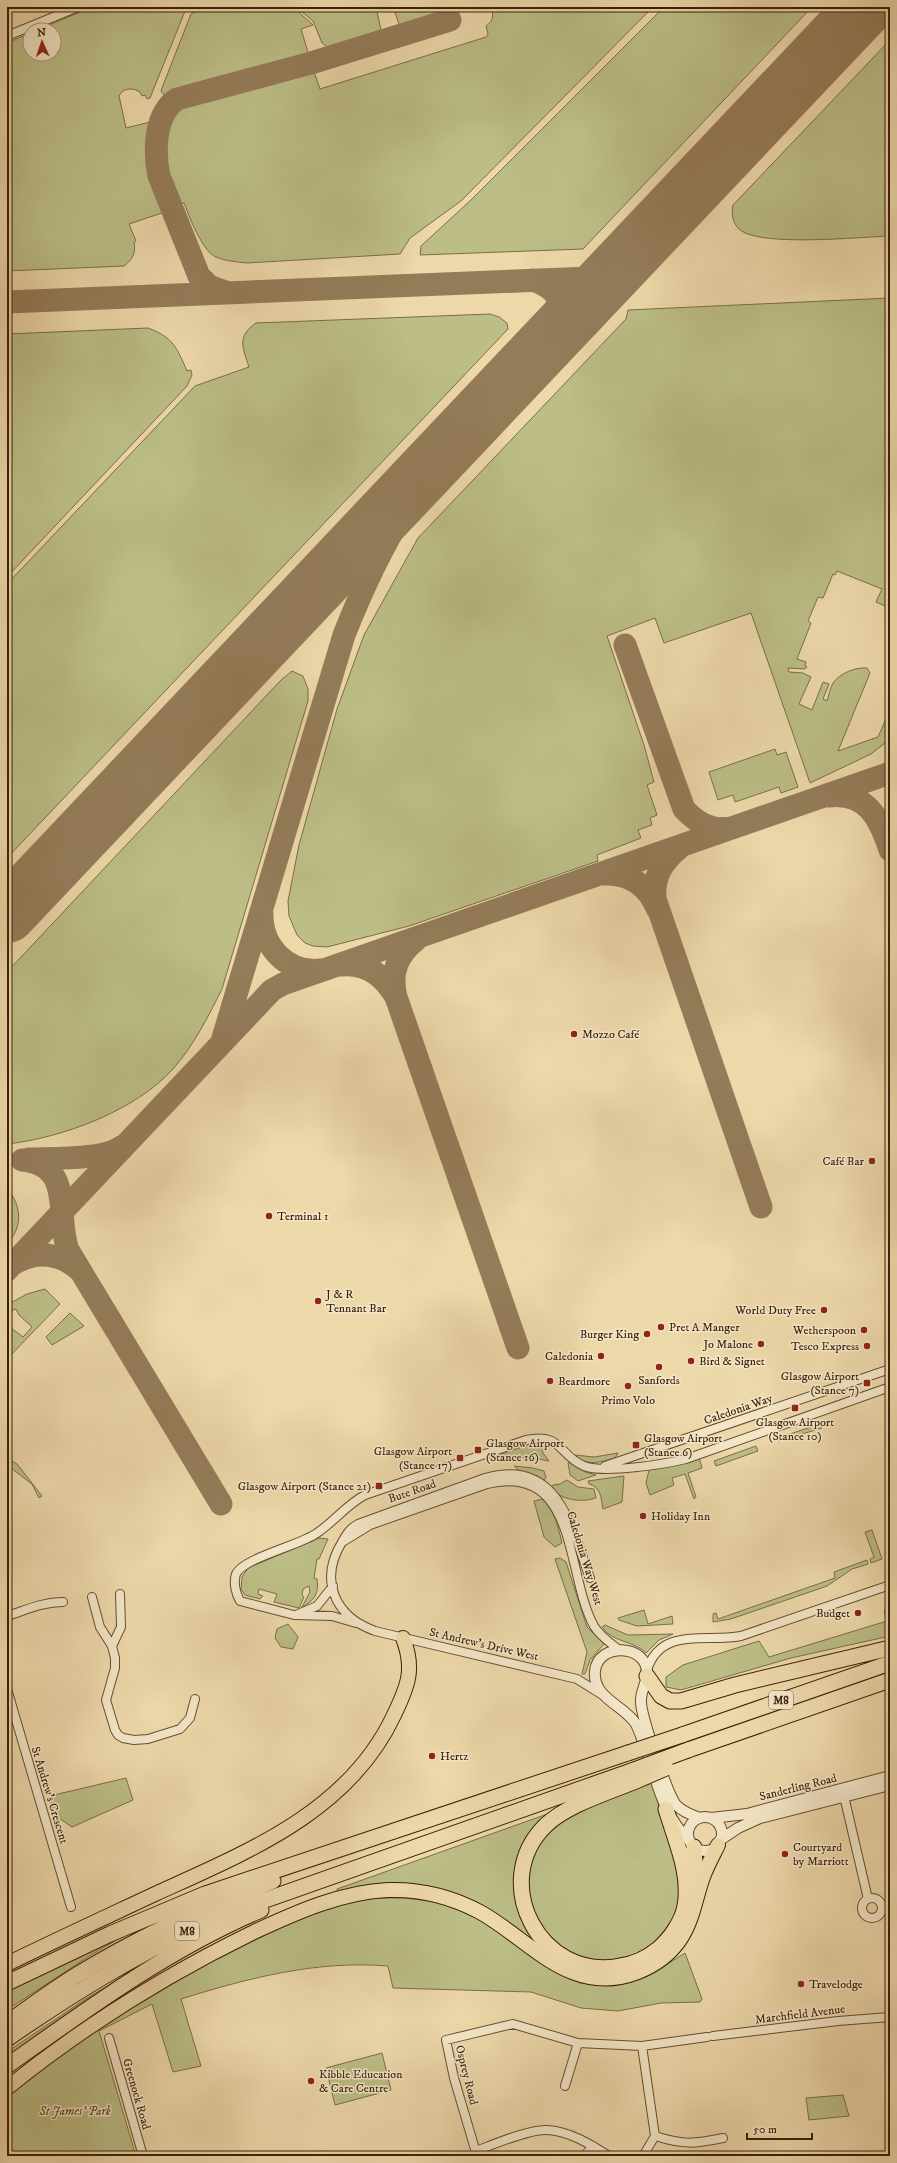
<svg xmlns="http://www.w3.org/2000/svg" width="897" height="2163" font-family="'IM FELL DW Pica',serif">
<rect width="100%" height="100%" fill="#edd8aa"/>
<filter id="stains"><feTurbulence type="fractalNoise" baseFrequency=".005" numOctaves="4"/><feColorMatrix values="0 0 0 0 .2 0 0 0 0 .09 0 0 0 0 .02 0 0 0 .5 -.17"/></filter>
<radialGradient id="worn" r=".72"><stop offset=".6" stop-color="#630" stop-opacity="0"/><stop offset="1" stop-color="#630" stop-opacity=".3"/></radialGradient>
<!-- green -->
<path fill="#bcbe86" stroke="#7b6e47" d="M92,7H184L185,11L150,98L147,99L145,95L142,96L140,92C132,87 123,88 119,96L126,128L154,121C158,134 150,151 153,167C155,181 165,195 165,209L162,213L129,224L136,241L134,242C136,253 133,259 124,266L7,271V43L30,33V54H54V30H37Z
M204,7H293L313,25L301,29L310,59L173,96H165L161,91L162,88L191,14Z
M296,7H376L381,30L373,40L340,50H331L322,43L313,21Z
M393,7H454C452,11 450,15 446,17C436,23 409,31 399,24Z
M490,7H653L461,201L410,238L400,254L247,263C237,262 225,261 216,257C202,251 189,216 184,203L174,206C162,179 157,160 163,131C167,113 174,103 191,98L312,66L320,89L486,37L488,34L486,26C494,21 494,14 490,7Z
M664,7H812L583,249L420,255L421,246L471,200Z
M890,40V236C860,237 762,247 740,230C733,224 731,214 733,205Z
M890,298V608L876,602L882,589L837,571L835,575L833,574L823,598L818,597L808,621L811,623L797,659L806,662L805,666L807,667L805,669L788,668L789,672L803,673L811,677L799,704L812,710L823,682L829,684L823,699L827,701C829,695 830,688 833,683C840,673 856,667 867,668L870,673L838,751L878,737L890,710V739L871,754L810,783L751,613L664,643L655,618L607,636L644,745L654,782L647,785L657,815L650,818L652,825L638,830L641,838L597,855L598,861L409,926L327,947L313,946L305,943L297,935L289,916L288,901L299,845L337,709L364,635L418,538L626,319L628,310Z
M490,314L499,317L507,323L508,329L7,858V584L195,386L249,367C243,348 236,337 256,323Z
M148,328C173,337 177,348 187,371L191,370L192,375L187,386L7,577V334Z
M292,671L303,676L308,689V701L222,989C208,1017 194,1045 173,1069C135,1111 62,1138 7,1144V972L281,680Z
M775,749L777,755L786,752L798,787L781,793L779,787L735,802L733,795L718,800L709,772Z
M7,1188C22,1206 23,1227 7,1244Z
M45,1289L60,1304L7,1359V1327L11,1328L23,1337L32,1327L19,1315L16,1309L7,1312V1305L27,1294Z
M70,1313L84,1326L52,1345L46,1337Z
M820,1424L822,1428L779,1441L778,1438Z
M541,1443L543,1453L549,1461C527,1457 509,1455 488,1461L487,1459L528,1445Z
M756,1446L758,1451L716,1466L714,1461Z
M618,1453L615,1458C602,1462 586,1467 575,1455L594,1457Z
M699,1457L702,1468L688,1473L696,1497L694,1499L685,1474L672,1478L674,1485L650,1495L646,1483L649,1470L682,1463Z
M7,1458L17,1464L42,1496L39,1498L32,1484L7,1465Z
M571,1461L585,1472L596,1475L578,1481L570,1475L568,1463Z
M514,1466L533,1468L544,1471L546,1478L543,1481L521,1472Z
M624,1476L622,1502L603,1509C601,1498 601,1487 589,1484L588,1481Z
M567,1480L578,1487L594,1489L596,1498C580,1503 562,1500 550,1488L553,1485L560,1484Z
M542,1499C555,1511 558,1527 562,1543L555,1547L544,1537L534,1501Z
M872,1530L882,1559L871,1563L870,1559L874,1557L865,1532Z
M319,1538L328,1539L319,1559H317L314,1578L317,1579C319,1593 315,1600 302,1607L310,1592L309,1586L303,1589L302,1595L304,1597L299,1608L274,1602L277,1594L259,1589L258,1594L263,1596L260,1599L245,1595L241,1589L242,1577L248,1568Z
M560,1558L566,1562L587,1627L604,1644L590,1660L585,1674H582L587,1652L555,1559Z
M867,1560L868,1564L852,1569L827,1586L731,1619L713,1622V1614L716,1613L718,1619L835,1578L834,1572Z
M890,1609V1636L791,1658L681,1690L666,1687V1677L683,1665L759,1641L769,1657L887,1621L884,1611Z
M644,1610L648,1624L672,1616L673,1624L637,1626L619,1620L618,1618Z
M288,1624L298,1637L293,1649L281,1647L275,1638L277,1629Z
M605,1625L628,1635L673,1634L659,1640L646,1653C633,1640 613,1643 602,1627Z
M126,1778L133,1800L72,1827L53,1814L51,1801L54,1795Z
M652,1783L683,1885L674,1921L653,1947L620,1962L574,1958L541,1932L528,1899L530,1861L542,1838L572,1813Z
M553,1812L516,1876L547,1954L461,1897L338,1893L337,1889Z
M360,1898H405L437,1902L484,1919L538,1961L580,1983L623,1982L661,1968L685,1953L702,1999L700,2002L661,2003L618,2011L581,2008L531,1992L393,1988L388,1966C318,1960 248,1978 181,1999L201,2066L173,2072L152,2004L99,2031L136,2156H7V2095L117,2013L229,1952L317,1911Z
M127,1934L91,1955L7,2010V1991Z
M143,1965L7,2058V2052L84,2000Z
M382,2053L391,2090L335,2105L326,2068Z
M843,2095L849,2116L809,2120L806,2098Z"/>
<g fill="none" stroke-linecap="round" stroke-linejoin="round">
<!-- taxiway -->
<path stroke="#947c59" stroke-width="23" d="M533,280C565,291 567,312 550,339
M228,293L209,286L199,276L159,176C154,152 154,114 177,99L311,63L450,20
M7,302L590,278C606,274 616,267 628,256
M625,645L684,809C697,823 711,831 730,828
M828,796C867,791 880,819 890,850
M679,848C662,862 653,877 655,899L761,1207
M604,874C629,873 647,884 657,908
M262,913C261,946 287,974 321,970
M416,940C397,955 390,973 396,997L518,1348
M341,965C367,962 384,976 396,997
M223,1038L344,635C361,592 380,550 405,511C421,485 439,462 457,438
M29,1159C52,1158 103,1160 121,1147
M22,1160C75,1165 55,1215 68,1250L221,1504
M15,1263C36,1250 61,1253 79,1270
M7,1270L272,990L283,984L890,773"/>
<!-- runway -->
<path stroke="#947c59" stroke-width="58" d="M7,914L865,7"/>
<!-- minor casing -->
<g stroke="#674d30" stroke-width="10">
<path id="minor" d="M7,36L78,7
M605,1466L890,1369
M344,1541L370,1525L487,1484C579,1462 565,1574 594,1626C600,1636 609,1642 618,1649
M590,1578C571,1526 558,1457 485,1478L358,1524C349,1529 347,1534 342,1542C319,1580 334,1616 375,1631L577,1679L601,1694
M92,1597L100,1627L112,1646L115,1658V1668L106,1700L115,1730L118,1735L123,1738L134,1740L148,1739L180,1729L190,1718L195,1699
M298,1614L317,1606L333,1586
M7,1616C26,1610 43,1602 63,1602
M356,1623L332,1616L294,1615L240,1601C236,1594 233,1583 236,1574C243,1558 301,1545 317,1533C335,1521 346,1505 365,1495L526,1440C562,1432 559,1456 584,1466C604,1474 665,1464 686,1459L890,1387
M112,1646L121,1627L120,1594
M647,1670C661,1626 706,1643 741,1636L890,1585
M7,1689L71,1907
M844,1796L868,1899
M862 1908a10 10 0 1 1 20 0a10 10 0 1 1-20 0Z
M713,2036L838,2021L890,2017
M109,2038L143,2156
M642,2046L707,2037
M565,2086L578,2043
M655,2136C684,2145 694,2144 723,2138
M476,2151C492,2145 529,2129 547,2130C569,2131 590,2144 609,2156
M477,2156L454,2078L446,2040L513,2024L578,2043L642,2046L655,2136L643,2156
M584,2156L593,2146"/>
</g>
<!-- tertiary casing -->
<g stroke="#674d30" stroke-width="12">
<path id="tertiary" d="M688 1834a17 17 0 1 1 34 0a17 17 0 1 1-34 0Z
M711,1818L747,1814L890,1776
M720,1840L738,1828L760,1818L890,1785
M690,1841C657,1811 654,1762 636,1724C624,1705 592,1698 595,1671C598,1642 647,1644 647,1673C647,1683 640,1692 641,1702C641,1716 668,1795 676,1805C683,1812 691,1815 700,1818"/>
</g>
<!-- trunk casing -->
<g stroke="#3a1f08" stroke-width="16">
<path id="trunk" d="M7,1964C56,1940 106,1917 155,1894C247,1852 349,1812 394,1715C408,1686 415,1669 403,1638
M7,2088C84,2026 167,1974 256,1931C297,1912 342,1892 388,1890C420,1889 452,1897 480,1912C532,1941 571,1998 638,1972C653,1966 669,1955 679,1941C693,1921 695,1899 703,1877C707,1866 713,1855 718,1845"/>
</g>
<!-- motorway casing -->
<g stroke="#3a1f08" stroke-width="17">
<path id="motorway" d="M647,1676L661,1696L670,1701H681L735,1685L890,1648
M682,1735L890,1663
M688,1750L890,1680
M638,1780C610,1792 568,1804 546,1825C488,1881 540,1982 620,1966C634,1964 647,1958 658,1949C670,1939 682,1922 685,1906C691,1873 675,1840 666,1809
M692,1885L695,1865L694,1847
M7,1983L110,1934L205,1894L628,1753
M7,2023C31,2006 55,1988 80,1973C141,1936 206,1906 273,1881
M7,2039C76,1991 146,1948 223,1915L634,1770
M7,2066C87,2009 169,1949 261,1910"/>
</g>
<!-- minor -->
<use href="#minor" stroke="#f3e6c8" stroke-width="8"/>
<!-- tertiary -->
<use href="#tertiary" stroke="#f3e6c8" stroke-width="10"/>
<!-- trunk -->
<use href="#trunk" stroke="#edd8aa" stroke-width="14"/>
<!-- motorway -->
<use href="#motorway" stroke="#edd8aa" stroke-width="15"/>
<!-- motorway-bridge casing -->
<g stroke="#3a1f08" stroke-width="17" stroke-linecap="butt">
<path id="motorway-bridge" d="M628,1753L682,1735
M634,1770L688,1750
M638,1780L666,1768"/>
</g>
<!-- motorway-bridge -->
<use href="#motorway-bridge" stroke="#edd8aa" stroke-width="15"/>
</g>
<!-- markers -->
<g fill="#8f2418" stroke="#f3e6c8" stroke-width="1.5">
<circle cx="574" cy="1034" r="4"/>
<circle cx="872" cy="1161" r="4"/>
<circle cx="269" cy="1216" r="4"/>
<circle cx="318" cy="1301" r="4"/>
<circle cx="824" cy="1310" r="4"/>
<circle cx="661" cy="1327" r="4"/>
<circle cx="864" cy="1330" r="4"/>
<circle cx="647" cy="1334" r="4"/>
<circle cx="761" cy="1344" r="4"/>
<circle cx="867" cy="1346" r="4"/>
<circle cx="601" cy="1356" r="4"/>
<circle cx="691" cy="1361" r="4"/>
<circle cx="659" cy="1367" r="4"/>
<circle cx="550" cy="1381" r="4"/>
<rect x="863" y="1379" width="8" height="8" rx="2"/>
<circle cx="628" cy="1386" r="4"/>
<rect x="791" y="1404" width="8" height="8" rx="2"/>
<rect x="632" y="1441" width="8" height="8" rx="2"/>
<rect x="474" y="1446" width="8" height="8" rx="2"/>
<rect x="456" y="1454" width="8" height="8" rx="2"/>
<rect x="375" y="1482" width="8" height="8" rx="2"/>
<circle cx="643" cy="1516" r="4"/>
<circle cx="858" cy="1613" r="4"/>
<circle cx="432" cy="1756" r="4"/>
<circle cx="785" cy="1854" r="4"/>
<circle cx="801" cy="1984" r="4"/>
<circle cx="311" cy="2081" r="4"/>
</g>
<g text-anchor="middle" stroke-width="3" stroke-linejoin="round" paint-order="stroke">
<!-- shield labels -->
<g fill="#f3e6c8" stroke="#725b42" stroke-width="1">
<rect x="769" y="1691" width="24" height="18" rx="3"/>
<rect x="175" y="1922" width="24" height="18" rx="3"/>
</g>
<g font-size="11" font-weight="bold" fill="#3a1f08">
<text x="781" y="1704">M8</text>
<text x="187" y="1935">M8</text>
</g>
<!-- poi labels -->
<g font-size="12" fill="#3a1f08" stroke="#f3e6c8" text-anchor="start">
<text x="582" y="1038">Mozzo Café</text>
<text x="864" y="1165" text-anchor="end">Café Bar</text>
<text x="277" y="1220">Terminal 1</text>
<text x="326" y="1298">J &amp; R<tspan x="326" dy="14">Tennant Bar</tspan></text>
<text x="816" y="1314" text-anchor="end">World Duty Free</text>
<text x="669" y="1331">Pret A Manger</text>
<text x="856" y="1334" text-anchor="end">Wetherspoon</text>
<text x="639" y="1338" text-anchor="end">Burger King</text>
<text x="753" y="1348" text-anchor="end">Jo Malone</text>
<text x="859" y="1350" text-anchor="end">Tesco Express</text>
<text x="593" y="1360" text-anchor="end">Caledonia</text>
<text x="699" y="1365">Bird &amp; Signet</text>
<text x="859" y="1380" text-anchor="end">Glasgow Airport<tspan x="859" dy="14">(Stance 7)</tspan></text>
<text x="659" y="1384" text-anchor="middle">Sanfords</text>
<text x="558" y="1385">Beardmore</text>
<text x="628" y="1404" text-anchor="middle">Primo Volo</text>
<text x="795" y="1426" text-anchor="middle">Glasgow Airport<tspan x="795" dy="14">(Stance 10)</tspan></text>
<text x="644" y="1442">Glasgow Airport<tspan x="644" dy="14">(Stance 6)</tspan></text>
<text x="486" y="1447">Glasgow Airport<tspan x="486" dy="14">(Stance 16)</tspan></text>
<text x="452" y="1455" text-anchor="end">Glasgow Airport<tspan x="452" dy="14">(Stance 17)</tspan></text>
<text x="371" y="1490" text-anchor="end">Glasgow Airport (Stance 21)</text>
<text x="651" y="1520">Holiday Inn</text>
<text x="850" y="1617" text-anchor="end">Budget</text>
<text x="440" y="1760">Hertz</text>
<text x="793" y="1851">Courtyard<tspan x="793" dy="14">by Marriott</tspan></text>
<text x="809" y="1988">Travelodge</text>
<text x="319" y="2078">Kibble Education<tspan x="319" dy="14">&amp; Care Centre</tspan></text>
</g>
<!-- street labels -->
<g font-size="12" fill="#3a1f08" stroke="#f3e6c8">
<text transform="translate(738 1409) rotate(-19)" y="4">Caledonia Way</text>
<text transform="translate(412 1491) rotate(-19)" y="4">Bute Road</text>
<text transform="translate(585 1558) rotate(73)" y="4">Caledonia Way West</text>
<text transform="translate(484 1644) rotate(13)" y="4">St Andrew's Drive West</text>
<text transform="translate(798 1787) rotate(-14)" y="4">Sanderling Road</text>
<text transform="translate(50 1795) rotate(73)" y="4">St Andrew's Crescent</text>
<text transform="translate(800 2014) rotate(-7)" y="4">Marchfield Avenue</text>
<text transform="translate(467 2075) rotate(76)" y="4">Osprey Road</text>
<text transform="translate(137 2094) rotate(74)" y="4">Greenock Road</text>
</g>
<!-- park labels -->
<g font-size="12" font-style="italic" fill="#5a4728" stroke="#f3e6c8">
<text x="75" y="2115">St James' Park</text>
</g>
</g>
<!-- margin -->
<rect width="897" height="2163" fill="none" stroke="#edd8aa" stroke-width="24"/>
<rect x="8" y="8" width="881" height="2147" fill="none" stroke="#3a1f08" stroke-width="2"/>
<rect x="12" y="12" width="873" height="2139" fill="none" stroke="#3a1f08"/>
<!-- north arrow -->
<g transform="translate(42 42) rotate(357)"><circle r="19" fill="#f3e6c8" stroke="#a9967b"/>
<path d="M0-3L7 15L0 10L-7 15Z" fill="#8f2418"/>
<text y="-6" font-size="11" font-weight="bold" text-anchor="middle" fill="#3a1f08">N</text>
</g>
<!-- scale -->
<path d="M747 2133v6h65v-6" fill="none" stroke="#3a1f08" stroke-width="2"/>
<text x="753" y="2133" font-size="12" fill="#3a1f08" stroke="#f3e6c8" stroke-width="3" paint-order="stroke">50 m</text>
<rect width="100%" height="100%" filter="url(#stains)"/>
<rect width="100%" height="100%" fill="url(#worn)"/>
</svg>
